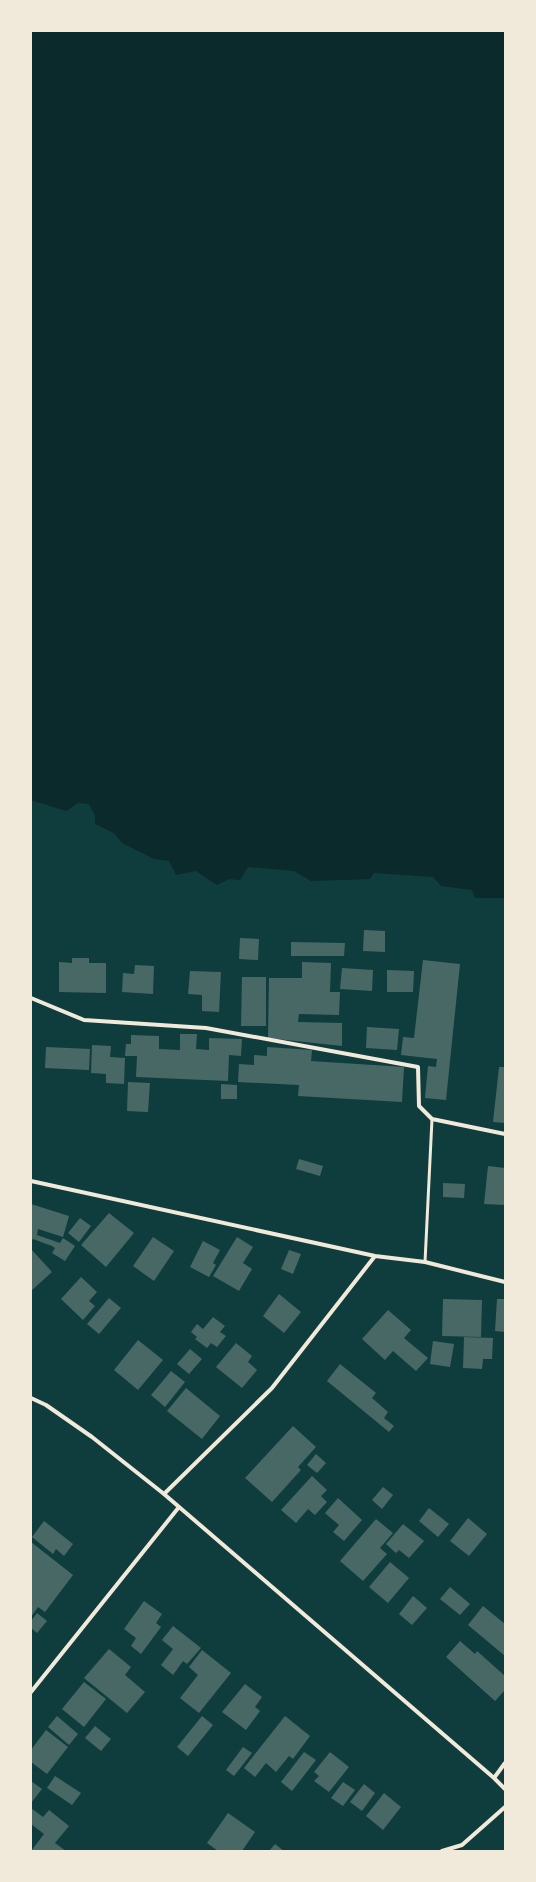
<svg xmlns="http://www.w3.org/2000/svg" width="536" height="1882" font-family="Overpass,sans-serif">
<rect width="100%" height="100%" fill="#0f3d3e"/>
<!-- water -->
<path fill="#0a2a2b" d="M31,31H505V898H475L472,890L441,886L433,877L374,873L370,879L311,881L294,871L248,867L240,880L229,879L217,885L196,871L176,875L169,861L154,859L122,843L114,833L95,824V816L89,804L78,803L66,811L31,800Z"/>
<!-- building -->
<path fill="#486865" d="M364,930L385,931V952L363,951Z
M240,938L259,939L258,960L239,959Z
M291,942L345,943L344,956H291Z
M72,958H89V963H106V993L59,992V962L72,963Z
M423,960L460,964L446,1100L425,1098L428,1066L436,1067L437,1059L401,1055L403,1037L414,1038Z
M302,962L331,963L330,992H340L339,1015L299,1014L298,1022L342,1023V1046L268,1038L269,978H302Z
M135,965L154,966L153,994L122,992L123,973L134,974Z
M342,968L373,970L372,991L340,989Z
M387,970L414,971L413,992H387Z
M190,971L221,972L219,1012L202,1011V995L188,994Z
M242,977H266V1026H241Z
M367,1027L399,1029L397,1050L366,1048Z
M180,1034H197L196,1049L209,1050V1038L242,1039L241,1056L229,1055L228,1081L136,1077L137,1056H125L126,1044H131V1035L159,1036V1049L180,1050Z
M92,1045L111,1046L110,1057L125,1058L124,1084L106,1083V1074L91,1073Z
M46,1047L90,1049L89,1070L45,1068Z
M267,1047L312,1050L311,1061L404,1067L402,1102L298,1096L299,1085L238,1082L239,1064L254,1065V1055L267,1056Z
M499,1067H505V1123L493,1122Z
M128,1082L150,1083L148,1112L127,1111Z
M221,1084L237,1085V1099H221Z
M299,1159L323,1166L320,1176L296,1169Z
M488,1166L505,1168V1205L484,1204Z
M443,1183L465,1184L464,1198L443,1197Z
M31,1204L69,1216L63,1237L38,1229L37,1235L60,1243L63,1238L75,1246L65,1261L52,1253L55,1248L52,1246L33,1239L31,1241Z
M109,1213L134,1233L106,1267L81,1245Z
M80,1218L91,1226L79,1242L68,1233Z
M153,1237L174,1251L154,1281L133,1266Z
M237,1237L253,1247L243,1263L252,1269L239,1291L213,1276Z
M203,1241L220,1250L213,1263L216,1265L209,1277L190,1267Z
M31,1249L52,1272L31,1291L32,1277Z
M289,1250L301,1254L293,1274L281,1269Z
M81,1277L97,1292L89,1301L95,1306L83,1320L61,1299Z
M279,1294L301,1312L284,1333L263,1316Z
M109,1298L121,1308L99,1334L87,1324Z
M443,1299L482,1300L481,1337L442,1336Z
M497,1299H505V1332L495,1331Z
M388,1310L411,1330L404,1338L428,1358L416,1371L393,1351L385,1360L362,1339Z
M213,1317L225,1326L220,1332L226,1336L217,1347L211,1343L207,1348L195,1339L197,1337L191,1332L197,1324L203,1329Z
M464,1337L493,1338L492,1359H483L482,1369L463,1368Z
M138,1340L163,1360L138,1390L114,1370Z
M433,1341L454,1344L450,1367L430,1364Z
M236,1343L252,1356L248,1362L257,1370L242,1388L216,1367Z
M190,1349L202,1359L189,1374L177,1364Z
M340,1364L376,1393L372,1398L388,1412L384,1418L394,1426L389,1432L327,1381Z
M171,1371L185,1382L165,1407L151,1395Z
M186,1388L220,1416L202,1439L167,1411Z
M293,1426L316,1447L298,1467L301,1470L272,1502L245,1478Z
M316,1454L326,1463L317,1473L307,1465Z
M312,1476L327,1490L321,1496L327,1502L315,1515L308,1509L296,1523L281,1510Z
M383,1487L393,1495L382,1509L372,1500Z
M338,1498L362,1520L344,1541L333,1532L339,1525L325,1513Z
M429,1508L449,1524L438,1537L419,1521Z
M468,1518L487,1534L469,1556L450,1541Z
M376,1519L393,1533L380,1548L387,1554L363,1581L340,1561Z
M44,1521L73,1544L64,1556L56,1549L53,1554L32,1537Z
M403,1524L424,1541L409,1558L399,1550L396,1553L386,1544Z
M31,1542L73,1575L45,1612L38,1607L31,1617Z
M390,1562L409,1578L388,1603L369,1587Z
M450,1587L470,1604L460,1615L440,1599Z
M413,1596L427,1608L412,1625L399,1614Z
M144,1601L162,1614L156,1623L161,1627L141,1654L131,1646L136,1638L124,1629Z
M483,1606L505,1624V1656L468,1625Z
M37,1613L47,1621L37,1633L31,1628V1621Z
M173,1626L201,1648L187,1664L183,1661L173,1675L161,1665L173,1649L162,1640Z
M460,1641L475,1654L477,1651L505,1676V1690L495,1701L446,1657Z
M109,1649L131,1667L125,1675L145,1692L127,1713L84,1678Z
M202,1650L231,1673L199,1713L180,1698L198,1675L189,1667Z
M84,1682L106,1699L84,1727L62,1709Z
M245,1684L262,1697L255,1707L260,1711L246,1730L222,1712Z
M57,1716L78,1734L69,1745L48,1727Z
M202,1716L213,1725L188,1756L177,1747Z
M285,1716L310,1736L293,1759L289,1756L276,1772L266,1763L255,1777L244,1768Z
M95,1726L111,1739L101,1751L85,1738Z
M46,1730L68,1747L47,1774L31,1762V1750Z
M243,1747L252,1753L234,1776L226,1770Z
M304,1752L316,1760L292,1791L281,1782Z
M330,1752L349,1767L329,1792L314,1781L319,1776L314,1772Z
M55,1776L81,1793L72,1805L47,1788Z
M31,1781L42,1789L31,1803Z
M343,1782L355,1790L343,1806L331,1798Z
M364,1784L375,1793L362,1811L350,1802Z
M384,1793L401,1807L383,1830L366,1816Z
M31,1808L43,1817L49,1810L69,1826L55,1843L66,1851H31L44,1834L31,1824Z
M228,1813L255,1832L242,1851H218L207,1843Z
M275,1844L284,1851H269Z"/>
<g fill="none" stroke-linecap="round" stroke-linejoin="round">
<!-- service -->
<path stroke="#f1e9da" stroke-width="3" d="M425,1262L432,1119"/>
<!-- minor -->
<path stroke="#f1e9da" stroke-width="4" d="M31,998L84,1020L206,1028L418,1067L419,1106L432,1119L505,1134
M31,1181L375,1256L425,1262L505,1282
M31,1398L46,1405L92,1437L164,1494L494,1778L505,1789
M164,1494L272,1388L375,1256
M31,1692L179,1507
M494,1778L505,1763
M442,1851L462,1845L505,1807"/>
</g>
<!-- border -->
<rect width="536" height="1882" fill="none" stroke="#f1e9da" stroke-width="64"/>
</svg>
